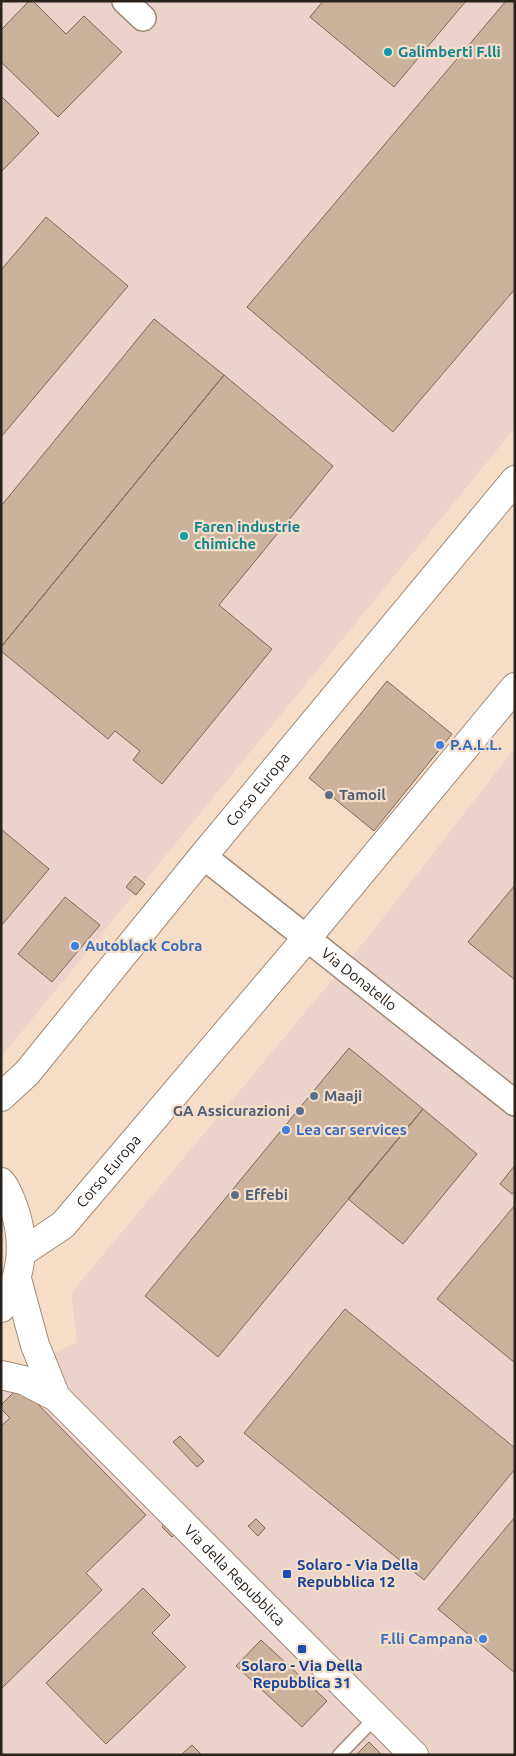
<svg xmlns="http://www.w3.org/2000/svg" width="516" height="1756" font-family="Ubuntu,sans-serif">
<rect width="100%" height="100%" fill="#f6ddc8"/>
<!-- industrial -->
<path fill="#ebd2ca" d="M1,1H515V428L1,1057Z
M515,748V1755H1V1380L77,1342L71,1293L373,931Z"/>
<!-- building -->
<path fill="#cbb29c" stroke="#7d6855" d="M29,1H33L66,34L84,16L122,52L58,117L1,62V30Z
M323,1H466L394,87L310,17Z
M506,1H515V289L393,432L247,307Z
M1,96L39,133L1,172Z
M46,217L128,286L1,437V270Z
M154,319L224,375L1,647V506Z
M224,375L333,466L219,605L272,649L162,784L133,760L140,751L115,731L108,739L1,651V647Z
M387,681L452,734L374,831L309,778Z
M1,829L49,869L1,926Z
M135,876L145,884L136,895L126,887Z
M515,885V980L468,942Z
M65,897L100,925L52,982L18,954Z
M349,1048L423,1109L218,1357L145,1296Z
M423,1109L477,1154L403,1244L348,1199Z
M515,1165V1191L512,1194L500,1184Z
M515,1205V1363L437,1299Z
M345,1309L515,1448V1469L424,1580L244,1433Z
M20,1386L146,1515L86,1573L102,1590L1,1689V1426L10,1418L1,1409V1405Z
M180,1436L204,1461L197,1467L173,1442Z
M515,1517V1673L438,1609Z
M256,1519L265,1528L258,1536L248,1526Z
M166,1522L177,1532L172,1537L162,1527Z
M143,1588L170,1615L152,1633L186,1667L106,1744L46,1683Z
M261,1640L327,1701L302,1727L236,1666Z
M369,1742L382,1755H356Z
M192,1745L202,1755H181Z"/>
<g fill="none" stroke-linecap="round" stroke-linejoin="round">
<!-- service casing -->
<g stroke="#a18a77" stroke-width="15">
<path id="service" d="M339,1755L376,1717"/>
</g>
<!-- minor casing -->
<g stroke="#a18a77" stroke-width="28">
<g id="minor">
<path d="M125,1L143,18"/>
<path id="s1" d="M203,856L515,1103"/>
</g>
</g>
<!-- tertiary casing -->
<g stroke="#a18a77" stroke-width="30">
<g id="tertiary">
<path id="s2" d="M1,1097L27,1073L203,856L515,480"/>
<path d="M1,1182C7,1189 9,1196 12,1203C26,1238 24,1278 1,1308"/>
<path id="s3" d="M21,1253L63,1225L306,939L515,687"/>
<path d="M17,1279L35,1345L56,1397"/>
<path id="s4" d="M1,1375L23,1380L56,1397L414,1755"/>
</g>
</g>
<!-- service -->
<use href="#service" stroke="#fff" stroke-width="12"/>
<!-- minor -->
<use href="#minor" stroke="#fff" stroke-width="25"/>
<!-- tertiary -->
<use href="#tertiary" stroke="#fff" stroke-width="28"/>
</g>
<!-- markers -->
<g fill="#0f9aa8" stroke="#f6ddc8" stroke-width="2">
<circle cx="388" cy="52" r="5"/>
<circle cx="184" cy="536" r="5"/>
</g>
<g fill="#3f7fe0" stroke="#f6ddc8" stroke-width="2">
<circle cx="440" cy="745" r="5"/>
<circle cx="75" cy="946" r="5"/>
<circle cx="286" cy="1130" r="5"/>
<circle cx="483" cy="1639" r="5"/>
</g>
<g fill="#5c6f8a" stroke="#f6ddc8" stroke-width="2">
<circle cx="329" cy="795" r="5"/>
<circle cx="314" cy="1096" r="5"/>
<circle cx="300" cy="1111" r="5"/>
<circle cx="235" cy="1195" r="5"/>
</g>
<g fill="#1a4fb4" stroke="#f6ddc8" stroke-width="2">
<rect x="282" y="1569" width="10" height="10" rx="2.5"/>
<rect x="297" y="1644" width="10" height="10" rx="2.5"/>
</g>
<g text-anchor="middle" stroke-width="4.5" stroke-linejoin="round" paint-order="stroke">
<!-- culture labels -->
<g font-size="15" font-weight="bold" fill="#0d838f" stroke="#f6ddc8" text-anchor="start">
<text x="398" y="57">Galimberti F.lli</text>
<text x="194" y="532">Faren industrie<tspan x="194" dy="17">chimiche</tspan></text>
</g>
<!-- shop labels -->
<g font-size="15" font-weight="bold" fill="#366cbe" stroke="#f6ddc8" text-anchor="start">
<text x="450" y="750">P.A.L.L.</text>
<text x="85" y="951">Autoblack Cobra</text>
<text x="296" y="1135">Lea car services</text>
<text x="473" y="1644" text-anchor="end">F.lli Campana</text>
</g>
<!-- street labels -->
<g font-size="15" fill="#2b221b" stroke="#f6ddc8">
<text dy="5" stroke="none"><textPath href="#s2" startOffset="401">Corso Europa</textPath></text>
<text dy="5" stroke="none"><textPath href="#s1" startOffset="199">Via Donatello</textPath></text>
<text dy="5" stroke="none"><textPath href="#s3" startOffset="121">Corso Europa</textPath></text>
<text dy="5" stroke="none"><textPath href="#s4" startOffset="312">Via della Repubblica</textPath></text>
</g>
<!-- service labels -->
<g font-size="15" font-weight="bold" fill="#4e5e75" stroke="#f6ddc8" text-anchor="start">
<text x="339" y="800">Tamoil</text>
<text x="324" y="1101">Maaji</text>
<text x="290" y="1116" text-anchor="end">GA Assicurazioni</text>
<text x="245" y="1200">Effebi</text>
</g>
<!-- transit labels -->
<g font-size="15" font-weight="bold" fill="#164399" stroke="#f6ddc8" text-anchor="start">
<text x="297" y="1570">Solaro - Via Della<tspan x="297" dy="17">Repubblica 12</tspan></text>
<text x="302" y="1671" text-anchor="middle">Solaro - Via Della<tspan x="302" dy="17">Repubblica 31</tspan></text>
</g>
</g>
<!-- border -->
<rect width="516" height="1756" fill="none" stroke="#2b221b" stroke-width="5"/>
</svg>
